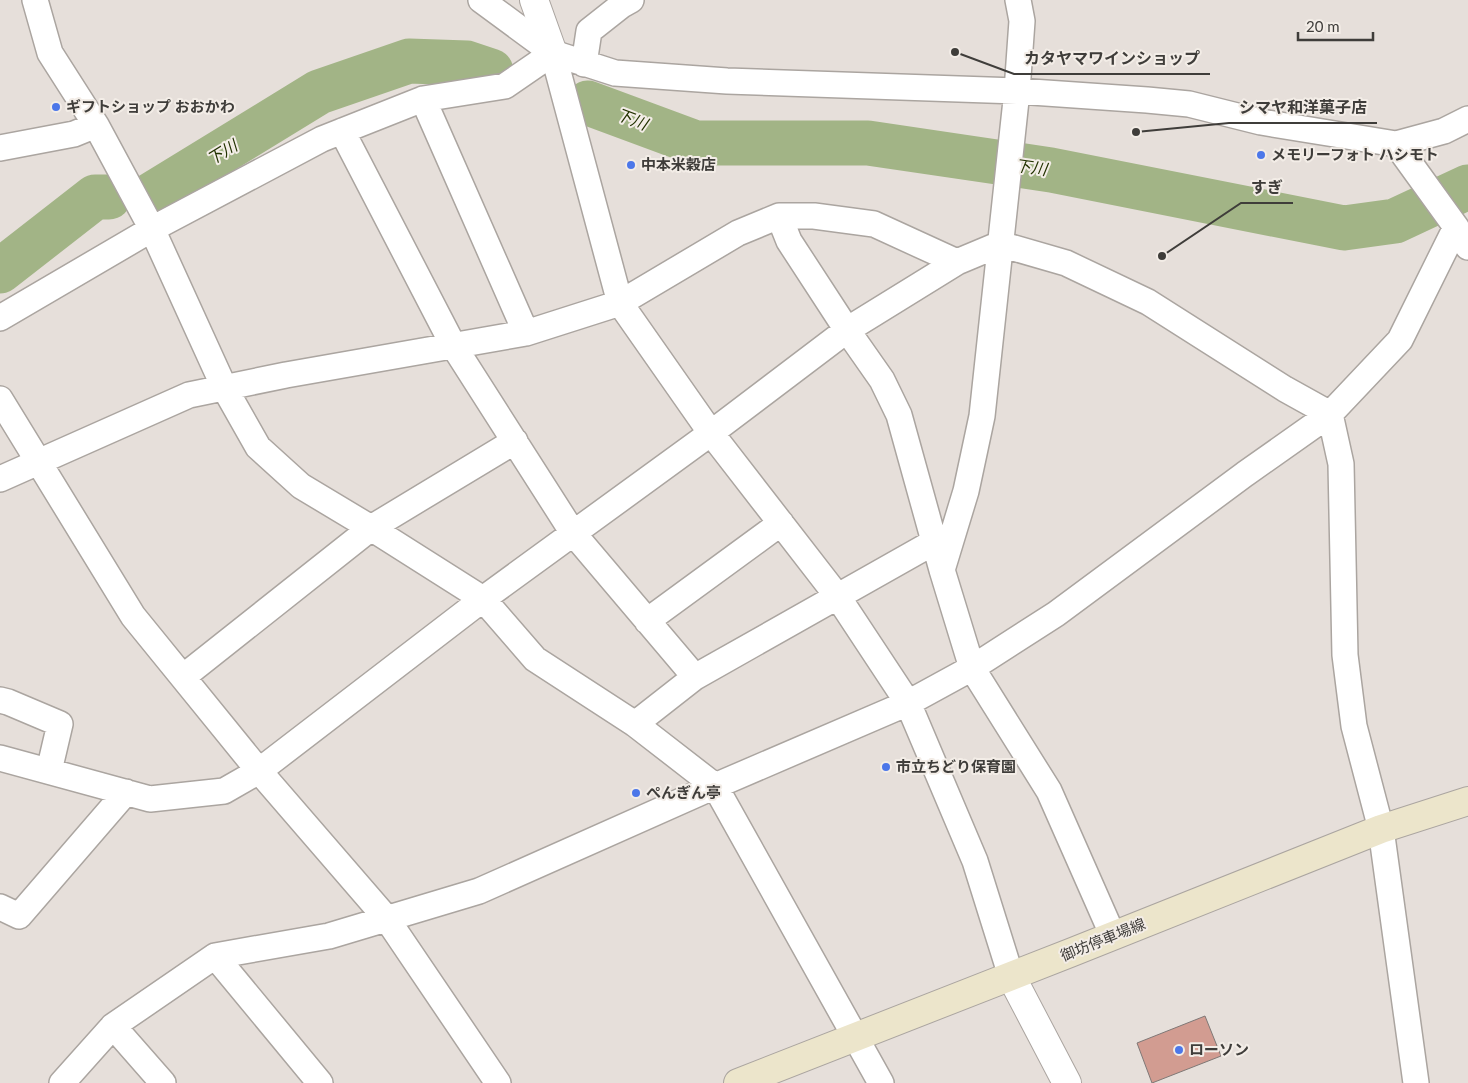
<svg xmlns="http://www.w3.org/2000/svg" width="1468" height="1083" font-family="Lato,'Noto Sans JP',sans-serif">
<rect width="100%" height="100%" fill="#e6dfda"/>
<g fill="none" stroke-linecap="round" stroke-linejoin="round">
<!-- river -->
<path stroke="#a2b486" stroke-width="45" d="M588,103L696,143H868L1051,170L1344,228L1395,221L1468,187
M151,195L319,92L409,61L467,63L491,71
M0,271L95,197H109"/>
</g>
<!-- building -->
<path fill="#d29c91" stroke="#7f7876" d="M1205,1016L1221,1056L1152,1083L1137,1043Z"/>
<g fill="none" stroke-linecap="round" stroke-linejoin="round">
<!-- minor casing -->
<g stroke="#aba5a0" stroke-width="28">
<path id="minor" d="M35,0L50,53L96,125L152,229L224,387L258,447L301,486L371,528L483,599L535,659L635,724L715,786L881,1083
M481,0L553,53L615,73L727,81L1017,91L1147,100L1189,104L1261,122L1396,144L1444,131L1468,119
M1018,0L1022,21L1017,91L982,416L966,491L942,570L972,668L1049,791L1113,936
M553,53L620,303L711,433L838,597L908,703L975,861L1011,976
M584,64L589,31L622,5L631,0
M423,99L526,333
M342,131L453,345L573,533L695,677L635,724
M1396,144L1456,227L1468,247
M0,148L74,134L96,125
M779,216L789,241L847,330L882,380L899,415L942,570
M0,318L152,229L322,139L423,99L505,86L553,53
M0,399L133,616L259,771L387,919L498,1083
M0,479L189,395L286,375L526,333L620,303L738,233L779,216H814L874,224L957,262
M647,621L781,523
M183,677L371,528L515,441
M695,677L934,542
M0,700L8,702L60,724L49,771
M0,758L150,799L224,791L259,771L483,599L711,433L847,330L957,262L1000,244L1066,263L1148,302L1285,389L1330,414L1341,464L1345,655L1354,726L1381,829L1416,1083
M0,907L19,916L126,792
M113,1026L163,1083
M62,1083L113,1026L215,956
M320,1083L215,956L329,936L479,891L715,786L908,703L972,668L1056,614L1245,474L1330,414L1400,340L1456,227"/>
</g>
<!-- tertiary casing -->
<g stroke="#aba5a0" stroke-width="30">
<path id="tertiary" d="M534,0L553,53
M1011,976L1067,1083"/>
</g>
<!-- secondary casing -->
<g stroke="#aba5a0" stroke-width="30">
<path id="secondary" d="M738,1083L1070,953L1381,829L1468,801"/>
</g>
<!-- minor -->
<use href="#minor" stroke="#fff" stroke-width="25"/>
<!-- tertiary -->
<use href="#tertiary" stroke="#fff" stroke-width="28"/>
<!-- secondary -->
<use href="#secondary" stroke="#ece5cb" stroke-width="28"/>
</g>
<!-- markers -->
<g fill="#4c77e9" stroke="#f3ede7" stroke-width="2">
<circle cx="56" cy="107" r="5"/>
<circle cx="1261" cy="155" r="5"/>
<circle cx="631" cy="165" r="5"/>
<circle cx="886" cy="767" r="5"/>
<circle cx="636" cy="793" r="5"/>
<circle cx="1179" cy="1050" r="5"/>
</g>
<g text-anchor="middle" stroke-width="4" stroke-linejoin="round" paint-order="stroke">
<!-- poi labels -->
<g font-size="15" font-weight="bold" fill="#3f3d3a" stroke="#f3ede7" text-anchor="start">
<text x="66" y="112">ギフトショップ おおかわ</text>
<text x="1271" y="160">メモリーフォト ハシモト</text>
<text x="641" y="170">中本米穀店</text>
<text x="896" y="772">市立ちどり保育園</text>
<text x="646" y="798">ぺんぎん亭</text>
<text x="1189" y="1055">ローソン</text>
</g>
<!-- street labels -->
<g font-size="15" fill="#3f3d3a" stroke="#f3ede7">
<text transform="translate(1103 940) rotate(-22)" y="5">御坊停車場線</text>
</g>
<!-- water labels -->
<g font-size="16" font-style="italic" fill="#223200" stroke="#f3ede7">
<text transform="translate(632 119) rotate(21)" y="6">下川</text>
<text transform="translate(222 152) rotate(-31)" y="6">下川</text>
<text transform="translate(1031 167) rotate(8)" y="6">下川</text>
</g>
</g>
<!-- callouts -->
<path fill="none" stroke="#3f3d3a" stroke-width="2" d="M955 52L1014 74H1210M1136 132L1229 123H1377M1162 256L1241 203H1293"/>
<g fill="#3f3d3a" stroke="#f3ede7" stroke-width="2">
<circle cx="955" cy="52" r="5"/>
<circle cx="1136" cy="132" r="5"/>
<circle cx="1162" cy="256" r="5"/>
</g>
<g font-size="16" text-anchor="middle" font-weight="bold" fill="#3f3d3a" stroke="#f3ede7" stroke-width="4" stroke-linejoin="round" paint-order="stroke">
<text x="1112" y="64">カタヤマワインショップ</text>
<text x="1303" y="113">シマヤ和洋菓子店</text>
<text x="1267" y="193">すぎ</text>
</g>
<!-- scale -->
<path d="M1298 32v8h75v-8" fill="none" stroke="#3f3d3a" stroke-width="2.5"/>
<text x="1306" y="32" font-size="15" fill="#3f3d3a" stroke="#f3ede7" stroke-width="4" paint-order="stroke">20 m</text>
</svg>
